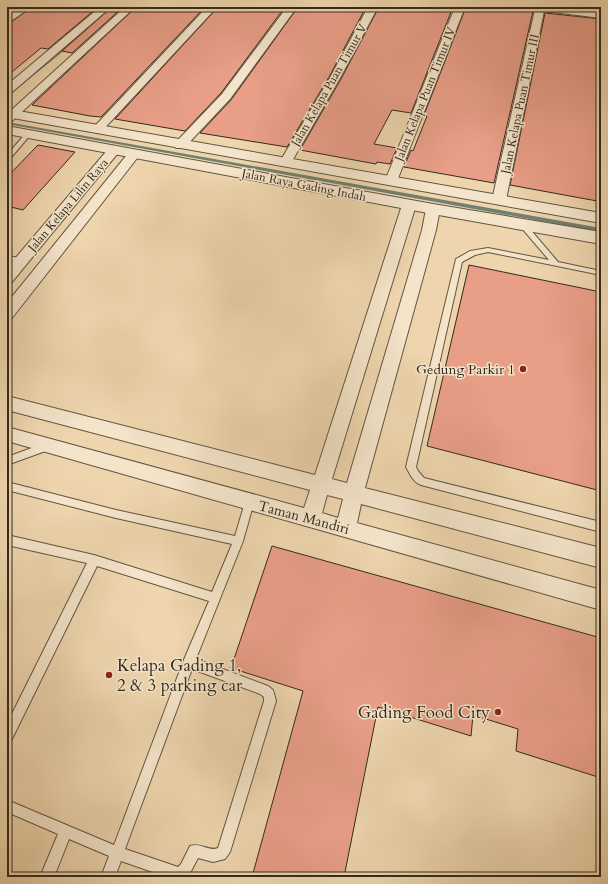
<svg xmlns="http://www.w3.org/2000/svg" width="608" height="884" font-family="Cardo,serif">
<rect width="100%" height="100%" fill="#eed5ad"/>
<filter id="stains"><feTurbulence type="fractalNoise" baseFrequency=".005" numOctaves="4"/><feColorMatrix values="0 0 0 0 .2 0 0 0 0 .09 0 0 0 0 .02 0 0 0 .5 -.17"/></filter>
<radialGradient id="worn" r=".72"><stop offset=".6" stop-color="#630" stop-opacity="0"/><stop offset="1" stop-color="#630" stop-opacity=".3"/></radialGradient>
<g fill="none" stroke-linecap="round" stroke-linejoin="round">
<!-- stream -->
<path fill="#708071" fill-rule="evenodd" d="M74,39L77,40L7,97V94Z
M7,122L601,228V232L7,124Z"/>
</g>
<!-- building -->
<path fill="#e89e87" stroke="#332a1f" d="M32,7H98L48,49L41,48L7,76V25Z
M112,7H123L72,53L62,51Z
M136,7H205L101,117L90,116L32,105Z
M218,7H285L221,93L185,131L115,119Z
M298,7H366L329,77L287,147L200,133L231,100Z
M379,7H453L411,113L392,110L374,144L397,148L390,164L377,162L376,164L300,150L341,79Z
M466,7L499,9L500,7H522L526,10L533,11L494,183L404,167L411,150L413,151L427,116L424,115Z
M545,13L601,19V105H597V201L510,185Z
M38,145L75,152L23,210L7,206V177Z
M469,265L601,292V491L427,446Z
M272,546L601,638V778L516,751L518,729L473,715L471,736L378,707L344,877H252L303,691L231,668Z"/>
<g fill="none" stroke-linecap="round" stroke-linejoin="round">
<!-- service casing -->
<g stroke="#625542" stroke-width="2">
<path id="service" d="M26,133L31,134L9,160L7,161V155Z
M520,222H524L558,262L601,271V275L488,252L475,255L462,262L416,467L418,471L424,478L601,522V532L421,485C413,482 410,474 406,467L456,259L470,251L488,248L549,260L520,226Z
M7,256L21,258L25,260L21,262L7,260Z
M48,442L51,443L53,446L51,449L7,465V457Z
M7,482L116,510L235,536L246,499L249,498L252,499L254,502L243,541L196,659L268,686L273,690L276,701L230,852L225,859L213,862L198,858L188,877H167L121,861L115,877H101L109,856L69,839L54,877H40L58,834L7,812V800L114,845L183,662L209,601L97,566L11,741L7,743V724L87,563L7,545V535L94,555L212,592L232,544L116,518L7,490ZM192,669L260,694L264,697V701L218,848C209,852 200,842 190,846L181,864L178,867L125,849Z"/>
</g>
<!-- minor casing -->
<g stroke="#625542" stroke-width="2">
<path id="minor" d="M20,7H31L7,24V16Z
M100,7H111L11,93L7,94V85Z
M125,7H135L11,122L7,123V114Z
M207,7H217L101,132H93L91,130L93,128Z
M287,7H297L230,99L184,148H176L174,145L176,142L222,94Z
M368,7H378L340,78L291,163L289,166H281L279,163L330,78Z
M455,7H465L397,181L396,184H386L385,181Z
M524,7H554L601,12V18L544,11L506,200L504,203H494L492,200L535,10L526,9Z
M114,146L118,147L120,150L118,153L12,282L7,283V268L110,147Z
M134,150L138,151L140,154L138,157L12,318L7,320V303L130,151Z
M409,201L414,202L416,205L332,479L347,483L422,230L426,209L428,206H438L440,209L436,230L365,488L601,548V568L361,504L357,523L601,590V610L7,441V427L304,508L310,490L7,410V396L315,475L402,205L404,202ZM327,495L343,499L338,518L322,513Z"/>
</g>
<!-- tertiary casing -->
<g stroke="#625542" stroke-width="2">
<path id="tertiary" d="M7,109L601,213V223L7,117Z
M7,126L433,204L601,232V244L433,214L7,134Z"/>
</g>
<!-- service -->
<use href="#service" fill="#f4e4ca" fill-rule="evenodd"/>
<!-- minor -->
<use href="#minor" fill="#f4e4ca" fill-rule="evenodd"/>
<!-- tertiary -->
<use href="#tertiary" fill="#f4e4ca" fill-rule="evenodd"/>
</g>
<!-- markers -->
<g fill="#8f2418" stroke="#f4e4ca" stroke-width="1.5">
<circle cx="523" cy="369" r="4"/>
<circle cx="109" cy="675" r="4"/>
<circle cx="498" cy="712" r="4"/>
</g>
<g text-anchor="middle" stroke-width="3" stroke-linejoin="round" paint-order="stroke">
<!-- far-street labels -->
<g font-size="12" fill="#332a1f" stroke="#f4e4ca">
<text transform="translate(329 85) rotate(-60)" y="4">Jalan Kelapa Puan Timur V</text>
<text transform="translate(425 94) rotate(-68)" y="4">Jalan Kelapa Puan Timur IV</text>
<text transform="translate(520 104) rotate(-78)" y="4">Jalan Kelapa Puan Timur III</text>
<text transform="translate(304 185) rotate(11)" y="4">Jalan Raya Gading Indah</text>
<text transform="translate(68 205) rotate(-50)" y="4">Jalan Kelapa Lilin Raya</text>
</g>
<!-- poi labels -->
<g font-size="14" fill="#332a1f" stroke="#f4e4ca" text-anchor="end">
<text x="515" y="374">Gedung Parkir 1</text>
</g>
<!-- street labels -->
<g font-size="14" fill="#332a1f" stroke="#f4e4ca">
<text transform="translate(304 517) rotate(15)" y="5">Taman Mandiri</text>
</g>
<!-- near-poi labels -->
<g font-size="17" fill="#332a1f" stroke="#f4e4ca" text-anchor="start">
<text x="117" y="671">Kelapa Gading 1,<tspan x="117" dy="20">2 &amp; 3 parking car</tspan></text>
<text x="490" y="718" text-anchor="end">Gading Food City</text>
</g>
</g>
<!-- margin -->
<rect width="608" height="884" fill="none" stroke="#eed5ad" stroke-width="24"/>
<rect x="8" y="8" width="592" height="868" fill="none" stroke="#332a1f" stroke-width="2"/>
<rect x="12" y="12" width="584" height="860" fill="none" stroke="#332a1f"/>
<rect width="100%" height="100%" filter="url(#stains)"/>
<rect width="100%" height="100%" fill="url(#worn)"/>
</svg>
